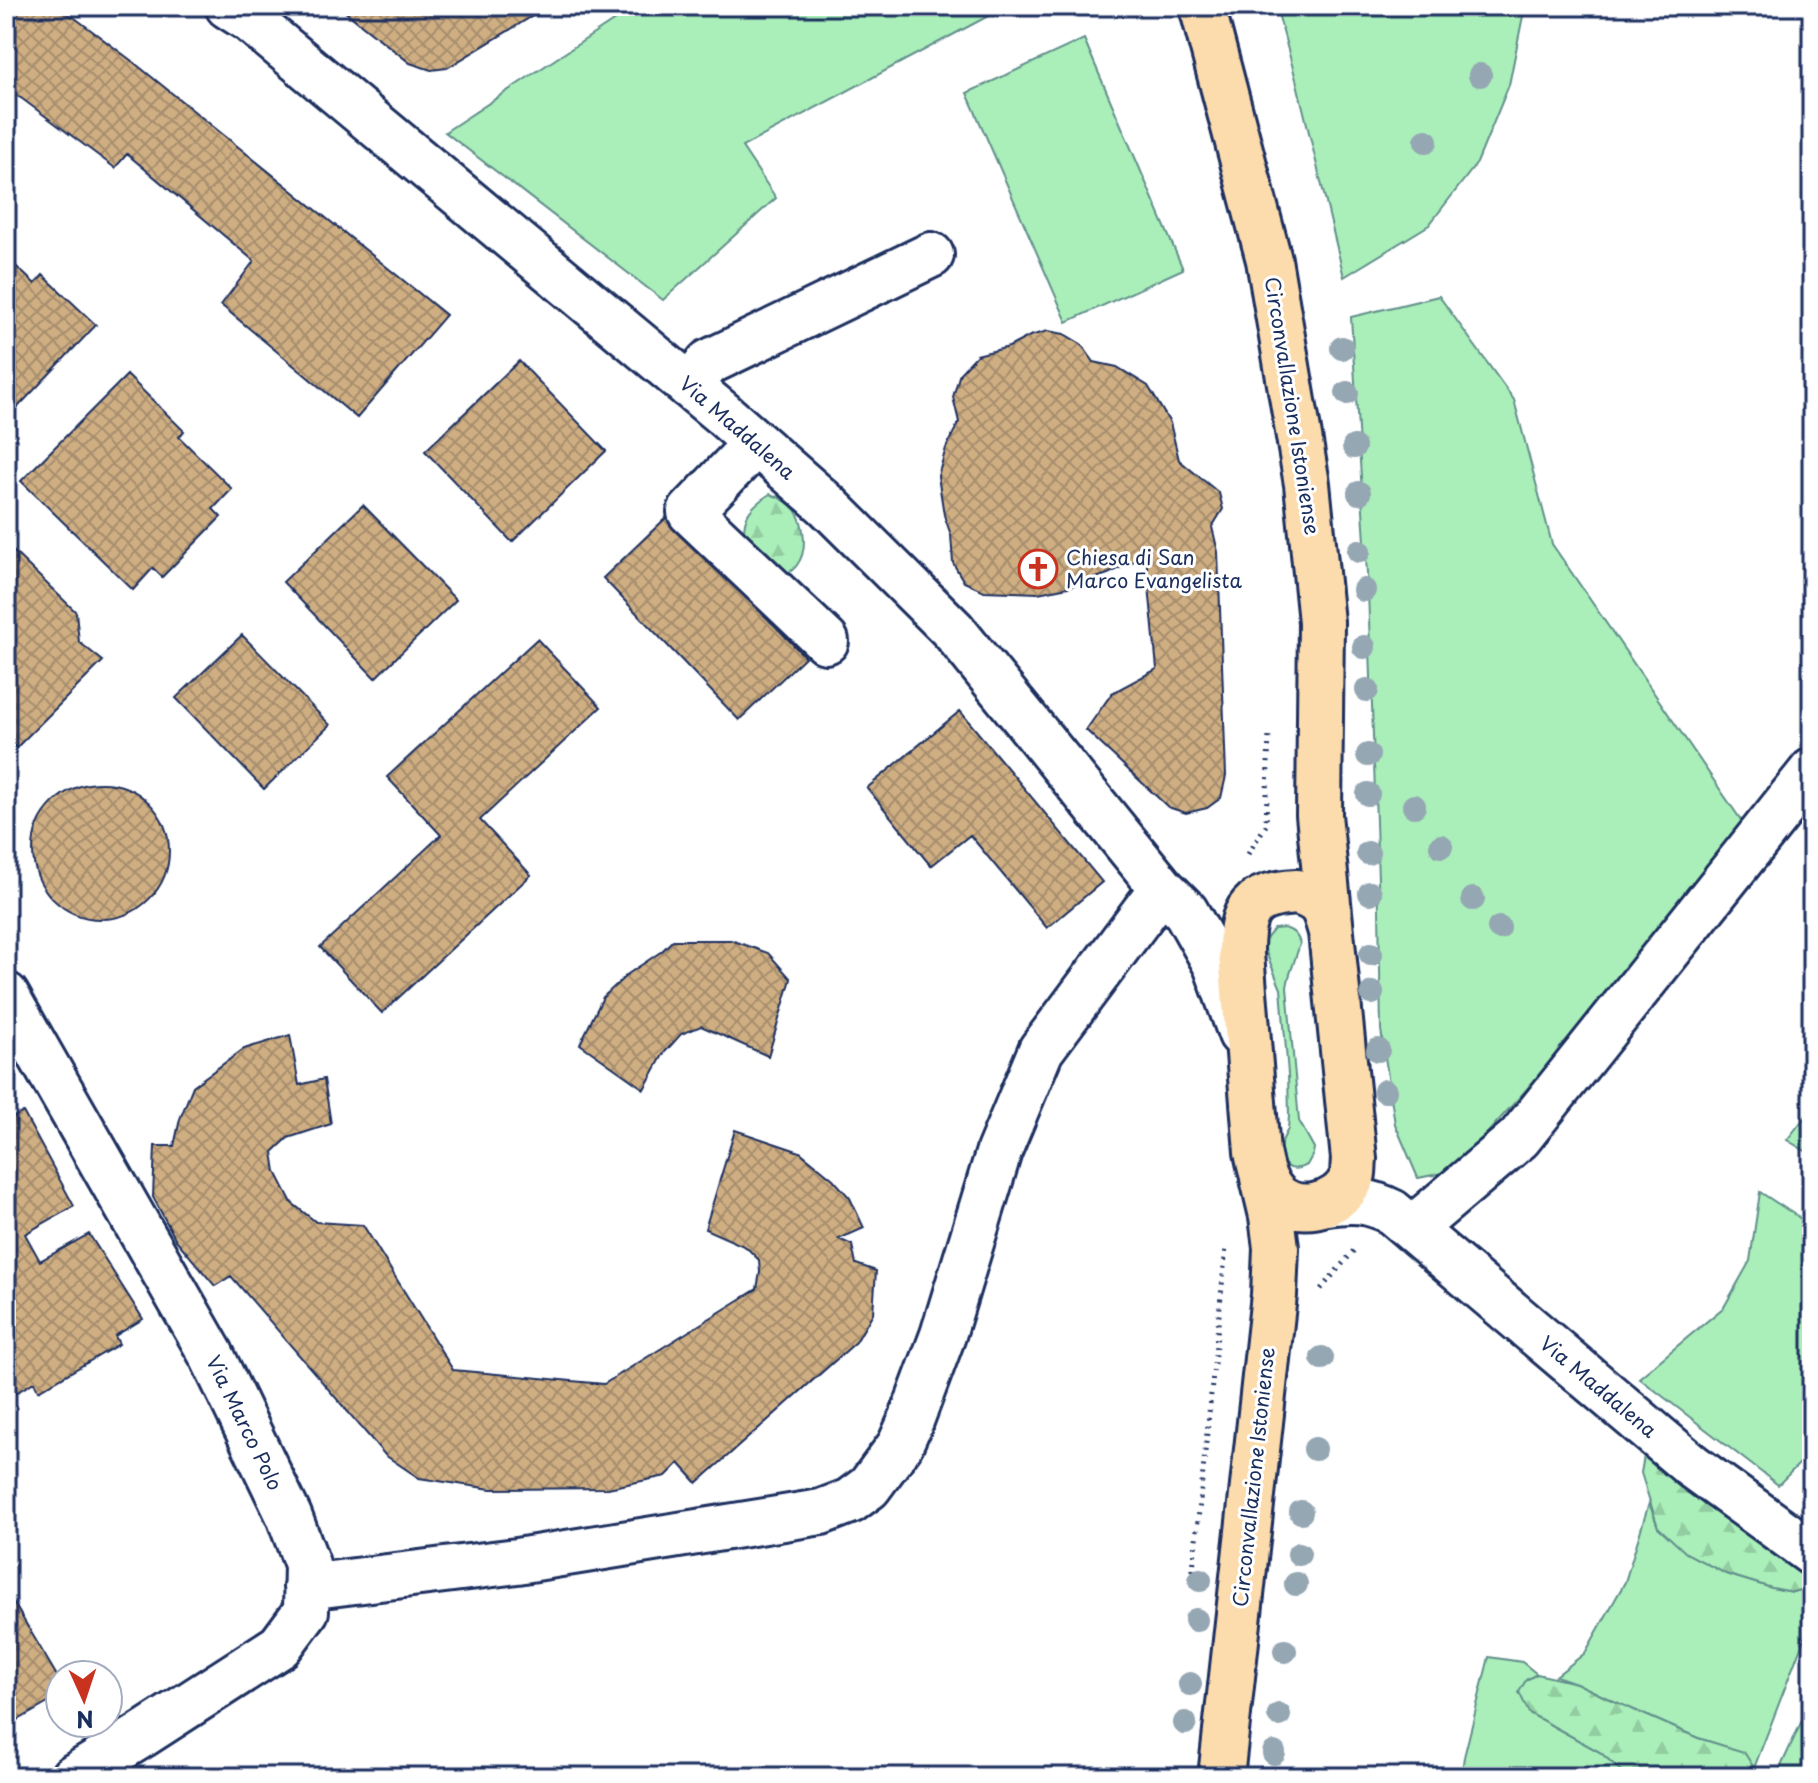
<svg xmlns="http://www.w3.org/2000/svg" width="1818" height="1783" font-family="'Playpen Sans',sans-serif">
<defs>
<pattern id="forest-firs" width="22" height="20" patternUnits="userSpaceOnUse" patternTransform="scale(2)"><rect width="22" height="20" fill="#aaefb9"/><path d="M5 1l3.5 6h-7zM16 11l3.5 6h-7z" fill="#92cda1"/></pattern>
<pattern id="building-cross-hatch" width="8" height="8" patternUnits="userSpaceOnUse" patternTransform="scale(2)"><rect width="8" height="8" fill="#cfae82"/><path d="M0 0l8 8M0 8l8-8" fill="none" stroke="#a78e6e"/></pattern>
</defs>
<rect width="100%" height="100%" fill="#fff"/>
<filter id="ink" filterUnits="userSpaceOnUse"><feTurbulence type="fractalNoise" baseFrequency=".0125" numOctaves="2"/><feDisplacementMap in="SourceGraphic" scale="16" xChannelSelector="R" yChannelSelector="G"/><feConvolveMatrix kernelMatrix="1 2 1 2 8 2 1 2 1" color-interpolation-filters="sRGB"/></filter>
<g filter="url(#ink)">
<!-- green -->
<path fill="#aaefb9" stroke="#628f8c" stroke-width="2" d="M636,6H1007L742,147L776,198L663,300L445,132Z
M1276,6H1525L1509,85L1477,163L1429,225L1344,277L1297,83Z
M1084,39L1183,269L1067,322L967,93Z
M1439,296L1514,400L1552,544L1745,826L1617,989L1453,1171L1418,1178L1395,1124L1381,1030L1379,909L1368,590L1351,317Z
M1284,928C1293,930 1298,935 1300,944L1289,977L1287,987L1299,1121L1314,1148L1313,1154L1307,1165C1289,1174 1282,1166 1278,1149L1288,1129L1289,1116L1288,1074L1281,989L1265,950V940L1274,929Z
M1812,1108V1155L1787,1140Z
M1760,1192L1812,1226V1451L1778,1485L1639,1378L1724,1307L1750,1261Z
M1649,1503L1658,1527L1726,1574L1772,1588L1793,1592L1812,1586V1618L1754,1768L1743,1752L1698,1738L1609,1699L1576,1683L1556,1676L1585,1653L1625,1582Z
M1489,1657L1522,1662L1537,1674L1526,1680L1529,1713L1600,1752L1628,1777H1461L1464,1757Z
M1812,1699V1777H1776Z"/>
<!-- forest -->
<path fill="url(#forest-firs)" stroke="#628f8c" stroke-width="2" d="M770,494C794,502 803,515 804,541C804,550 803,557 797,565C793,571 784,576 778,581L744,549C742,521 745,509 770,494Z
M1645,1450L1812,1572V1586L1793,1592L1772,1588L1726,1574L1686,1553L1658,1527L1641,1473Z
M1537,1674L1576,1683L1609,1699L1698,1738L1744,1752L1754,1768V1777H1628L1600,1752L1529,1713L1519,1692L1526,1680Z"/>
<!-- building -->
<path fill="url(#building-cross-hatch)" stroke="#1b2f5e" stroke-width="2" d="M6,6H55L75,18L132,61L446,315L357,418L221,305L254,261L127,154L115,168L21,98L6,90Z
M338,6H549L447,68L431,70L410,63Z
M6,257L35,284L43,275L96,325L16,409L6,399Z
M1048,331L1064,334L1081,344L1094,362L1117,367L1148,386L1170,423L1179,460L1219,493L1223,509L1212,527L1218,552L1226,776L1221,798L1207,808L1186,813L1168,807L1086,730L1112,693L1157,669L1146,555L1108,574L1068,587L1038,593L984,591L964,582L953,563L951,535L944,515L938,476L946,448L959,422L953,397L960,373L977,355L1009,347L1030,336Z
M519,361L606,451L512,542L425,451Z
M127,375L184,431L179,437L232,489L213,509L221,517L162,577L153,568L133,590L21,481Z
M363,505L456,600L375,678L283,582Z
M669,515L805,657L739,720L603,578Z
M6,547H9L76,612L79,642L103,661L16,748L6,737Z
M242,635L330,725L264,789L176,698Z
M537,639L601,707L480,820L531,875L382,1013L320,947L441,835L387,777Z
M960,711L1102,882L1047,928L970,835L931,866L867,788Z
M33 851a68 68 0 1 1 136 0a68 68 0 1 1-136 0Z
M673,940H731L768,953L791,979L768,1056L701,1026L681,1034L664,1053L644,1089L580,1044L603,997L628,974L662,951Z
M290,1035L299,1085L324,1079L331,1124L288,1138L273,1152L276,1172L292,1203L316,1222L363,1225L453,1370L604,1384L757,1289L760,1272L759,1260L746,1247L705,1229L735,1130L800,1152L833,1179L850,1198L864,1228L839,1239L852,1245L856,1264L876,1271L873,1313L856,1342L697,1483L679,1463L666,1476L608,1488L491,1489L419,1478L385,1455L231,1276L215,1286L176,1240L153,1197L155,1146H174L180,1119L193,1086L244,1049Z
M23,1112L74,1206L25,1234L40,1261L89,1234L143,1319L115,1336L119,1344L38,1391L34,1382L6,1399V1121Z
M6,1590L60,1681V1696L6,1727Z"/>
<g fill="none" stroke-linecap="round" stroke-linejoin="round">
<!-- minor casing -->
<g stroke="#1b2f5e" stroke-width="50">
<path id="minor" d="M228,6L250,20L723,414L827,505L953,630L1162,888L1186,912L1216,965L1241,1034
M689,386L709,362L931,255
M756,443L690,512L826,641
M6,995L211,1354L289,1516L307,1564L306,1611L280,1646L142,1735L73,1777
M1327,1203C1353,1199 1368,1200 1392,1212L1692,1466L1812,1553
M1412,1229L1519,1138L1812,771
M306,1587L517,1561L821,1512L850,1501L869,1487L900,1445L912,1418L943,1335L999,1151L1041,1050L1162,888"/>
</g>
<!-- major casing -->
<g stroke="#1b2f5e" stroke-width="50">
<path id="major" d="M1202,6L1269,260L1307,484L1321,622L1319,815L1331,932
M1297,892C1323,901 1324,907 1331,932L1354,1159C1353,1165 1354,1173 1352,1178C1340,1208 1293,1217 1273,1192C1262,1180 1260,1166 1257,1152L1241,954C1241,908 1250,895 1297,892Z
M1221,1777L1274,1295L1276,1248L1272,1216L1263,1178"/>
</g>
<!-- path -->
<path stroke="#1b2f5e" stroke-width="5" stroke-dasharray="2 6" stroke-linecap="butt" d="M1248,854L1266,825L1269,733
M1321,1289L1356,1248
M1192,1579L1226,1247"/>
<!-- minor -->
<use href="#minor" stroke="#fff" stroke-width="44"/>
<!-- major -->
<use href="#major" stroke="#fcdcac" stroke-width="44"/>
</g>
<!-- trees -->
<g fill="#95a7b3">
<circle cx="1480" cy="75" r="12"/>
<circle cx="1426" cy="141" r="12"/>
<circle cx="1342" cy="348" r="12"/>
<circle cx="1347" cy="393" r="12"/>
<circle cx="1354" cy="447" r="12"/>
<circle cx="1359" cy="493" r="12"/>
<circle cx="1359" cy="551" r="12"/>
<circle cx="1364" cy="590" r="12"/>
<circle cx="1364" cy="647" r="12"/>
<circle cx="1367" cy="690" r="12"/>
<circle cx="1368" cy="755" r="12"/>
<circle cx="1368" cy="794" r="12"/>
<circle cx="1414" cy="806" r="12"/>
<circle cx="1441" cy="846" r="12"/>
<circle cx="1368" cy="853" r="12"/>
<circle cx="1370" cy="893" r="12"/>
<circle cx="1473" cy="899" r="12"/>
<circle cx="1499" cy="928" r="12"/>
<circle cx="1371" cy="954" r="12"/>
<circle cx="1372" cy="993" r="12"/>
<circle cx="1378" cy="1050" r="12"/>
<circle cx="1385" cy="1091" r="12"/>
<circle cx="1322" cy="1358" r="12"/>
<circle cx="1315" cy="1449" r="12"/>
<circle cx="1301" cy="1512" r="12"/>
<circle cx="1299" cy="1554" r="12"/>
<circle cx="1200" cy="1580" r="12"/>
<circle cx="1296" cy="1584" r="12"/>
<circle cx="1196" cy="1620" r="12"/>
<circle cx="1285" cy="1651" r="12"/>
<circle cx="1190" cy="1684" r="12"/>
<circle cx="1279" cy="1715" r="12"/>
<circle cx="1185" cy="1723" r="12"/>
<circle cx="1274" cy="1753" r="12"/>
</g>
</g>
<!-- icons -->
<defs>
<g id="church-ring" transform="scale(2)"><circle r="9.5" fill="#fff" stroke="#c8321e" stroke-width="1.5"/><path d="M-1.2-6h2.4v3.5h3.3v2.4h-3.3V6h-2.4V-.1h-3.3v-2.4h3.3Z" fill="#c8321e"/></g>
</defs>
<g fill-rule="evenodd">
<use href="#church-ring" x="1038" y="569"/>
</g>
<g text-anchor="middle" stroke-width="6" stroke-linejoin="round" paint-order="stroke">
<!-- street labels -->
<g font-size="20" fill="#1b2f5e" stroke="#fff">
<text transform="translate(1292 406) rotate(81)" y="7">Circonvallazione Istoniense</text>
<text transform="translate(737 428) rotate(41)" y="7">Via Maddalena</text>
<text transform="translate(1598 1387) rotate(40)" y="7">Via Maddalena</text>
<text transform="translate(244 1423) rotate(64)" y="7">Via Marco Polo</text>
<text transform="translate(1254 1477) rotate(-84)" y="7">Circonvallazione Istoniense</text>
</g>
<!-- poi labels -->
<g font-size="20" fill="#1b2f5e" stroke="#fff" text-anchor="start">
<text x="1066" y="565">Chiesa di San<tspan x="1066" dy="23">Marco Evangelista</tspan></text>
</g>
</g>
<!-- margin -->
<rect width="1818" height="1783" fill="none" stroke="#fff" stroke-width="32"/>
<rect x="16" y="16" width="1786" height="1751" fill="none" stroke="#1b2f5e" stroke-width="3" filter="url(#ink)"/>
<!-- north arrow -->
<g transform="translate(84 1699) rotate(177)"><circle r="38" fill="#ffffff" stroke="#a4acbf" stroke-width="2"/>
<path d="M0-6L14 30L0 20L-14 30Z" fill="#c8321e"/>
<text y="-12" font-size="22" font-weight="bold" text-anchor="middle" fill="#1b2f5e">N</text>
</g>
</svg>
